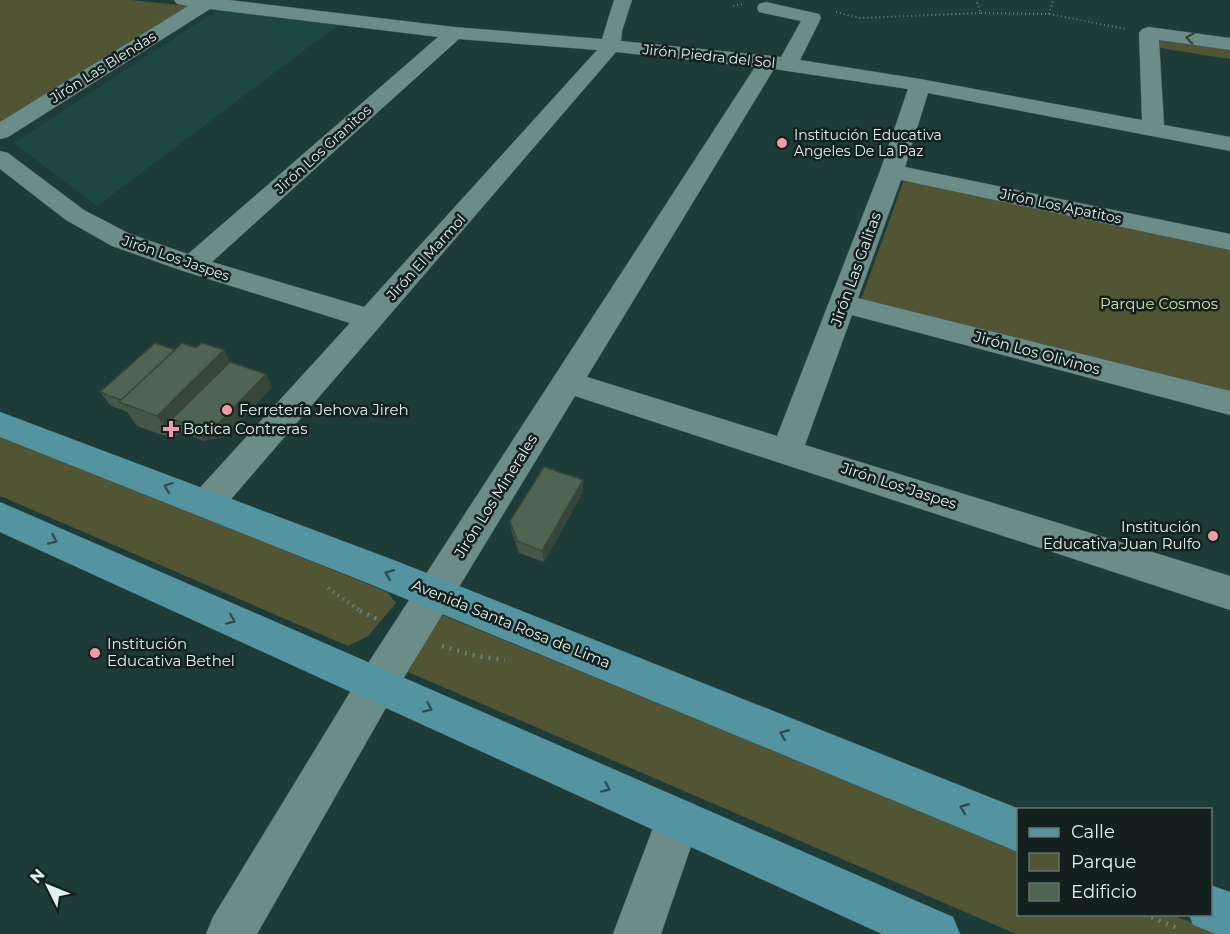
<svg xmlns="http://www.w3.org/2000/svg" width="1230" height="934" font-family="Montserrat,sans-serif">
<rect width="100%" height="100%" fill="#1d3c38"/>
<!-- built -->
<path fill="#1e4742" d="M217,10L338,25L97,206L14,143Z"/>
<!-- green -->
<path fill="#515534" d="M0,0H131L188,6L0,127Z
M1160,39L1230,48V59L1166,49L1159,47Z
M904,180L1230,250V392L861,300Z
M0,435L387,592L396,603L368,636L348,646L0,496Z
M440,614L1018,851V914L1172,915L1220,934H1016L408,672Z"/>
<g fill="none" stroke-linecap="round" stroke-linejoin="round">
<!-- minor casing -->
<g stroke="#3c5955" stroke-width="1">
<path id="minor" d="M174,0H229L454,27L602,39L614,0H632L622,31L621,41L781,57L801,21L759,12L757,8L759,4L766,2L819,14L821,18L800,60L920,79L1142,120L1139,33L1142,29L1149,27L1230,38V50L1159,40L1164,125L1230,137V151L928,93L905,167L1230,234V250L901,180L858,298L1230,391V415L852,315L805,445L1230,576V610L575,396L391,699L257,934H206L213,917L363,671L755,67L616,52L220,512L208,516L196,512L191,502L196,492L350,323L183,271L112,246L66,220L0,169V151L8,153L84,210L130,234L188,254L438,37L210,9L8,137L0,139V122L188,6L177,4ZM459,39L597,50L364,307L212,262ZM774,69L908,89L880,171L777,436L587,377Z
M678,798L694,804L700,820L661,934H613L662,804Z"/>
</g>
<!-- major casing -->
<g stroke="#3c5955" stroke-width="1">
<path id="major" d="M0,412L396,561L1022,810H1018V852L370,584L0,437Z
M0,502L953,917L960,934H882L0,532Z
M1210,885L1230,892V934H1216L1193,925L1189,914H1210Z"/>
</g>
<!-- path-far2 -->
<path stroke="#66807c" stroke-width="2" stroke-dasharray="1 3" stroke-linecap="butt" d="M733,6L744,4
M836,12L860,18L981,13L976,0
M981,13L1049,14L1126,29
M1049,14L1053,0"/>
<!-- path-far1 -->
<path stroke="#66807c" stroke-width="4" stroke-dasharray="1.5 4.5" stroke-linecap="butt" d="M328,588L362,612"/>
<!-- path -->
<path stroke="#66807c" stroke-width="4.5" stroke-dasharray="2 6" stroke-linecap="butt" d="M360,611L377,619
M442,646L476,656L505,660
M1144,914L1177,928"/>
<!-- minor -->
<use href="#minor" fill="#6c8c87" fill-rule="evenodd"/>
<!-- major -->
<use href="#major" fill="#5394a0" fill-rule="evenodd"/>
</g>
<!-- wall -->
<path fill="#455647" d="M175,350H224L230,362L272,387L227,436L204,441L181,432L174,439L137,426L127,412L110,405L100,392Z
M583,480V492L544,562L519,553L512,533L510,521Z"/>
<!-- shaded-wall -->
<path fill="#384639" d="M224,350L237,375L172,419L181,432L174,439L157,416Z
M266,374L272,387L227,436L204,441L196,428Z
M583,480V492L544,562L542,551Z"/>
<!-- building -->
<path fill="#506452" stroke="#384639" stroke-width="1.5" d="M155,343L175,350L121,400L100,392Z
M182,343L196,348L202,343L224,350L157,416L119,402Z
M230,362L266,374L219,423L196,428L172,419Z
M544,467L583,480L542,551L517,541L510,521Z"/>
<!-- one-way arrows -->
<defs><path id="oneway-chevron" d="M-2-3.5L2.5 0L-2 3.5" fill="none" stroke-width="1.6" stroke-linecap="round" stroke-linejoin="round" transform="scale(1.5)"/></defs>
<use stroke="#324643" href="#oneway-chevron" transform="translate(1190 38) rotate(-172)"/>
<g stroke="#2d4e52">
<use href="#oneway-chevron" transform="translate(168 487) rotate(-159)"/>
<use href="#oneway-chevron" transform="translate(53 540) rotate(24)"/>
<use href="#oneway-chevron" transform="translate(389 574) rotate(-158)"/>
<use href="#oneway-chevron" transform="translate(231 620) rotate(24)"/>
<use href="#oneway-chevron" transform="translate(428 708) rotate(24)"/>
<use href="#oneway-chevron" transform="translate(784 734) rotate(-158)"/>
<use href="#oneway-chevron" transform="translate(606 788) rotate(24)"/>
<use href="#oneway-chevron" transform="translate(964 808) rotate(-158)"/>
</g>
<!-- markers -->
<g fill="#f39aa9" stroke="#13201e" stroke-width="2">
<circle cx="782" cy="143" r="6"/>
<circle cx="227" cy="410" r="6"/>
<path d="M168 420h6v6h6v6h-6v6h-6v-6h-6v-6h6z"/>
<circle cx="1213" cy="536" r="6"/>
<circle cx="95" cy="653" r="6"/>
</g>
<g text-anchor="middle" stroke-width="5" stroke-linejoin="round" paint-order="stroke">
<!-- far-street labels -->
<g font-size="14" fill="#e0f2ee" stroke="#13201e">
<text transform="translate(709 56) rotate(6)" y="5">Jirón Piedra del Sol</text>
<text transform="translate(103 67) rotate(-32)" y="5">Jirón Las Blendas</text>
<text transform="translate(323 149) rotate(-42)" y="5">Jirón Los Granitos</text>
<text transform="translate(1061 206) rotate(12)" y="5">Jirón Los Apatitos</text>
<text transform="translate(426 257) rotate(-48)" y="5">Jirón El Marmol</text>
<text transform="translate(176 258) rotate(19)" y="5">Jirón Los Jaspes</text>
</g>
<!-- far-poi labels -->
<g font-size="14" fill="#e0f2ee" stroke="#13201e" text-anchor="start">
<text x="794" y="140">Institución Educativa<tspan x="794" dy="16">Angeles De La Paz</tspan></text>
</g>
<!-- street labels -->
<g font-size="15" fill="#e0f2ee" stroke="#13201e">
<text transform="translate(856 269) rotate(-70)" y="5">Jirón Las Galitas</text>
<text transform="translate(1037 353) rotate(15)" y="5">Jirón Los Olivinos</text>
<text transform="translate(899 486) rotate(18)" y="5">Jirón Los Jaspes</text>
<text transform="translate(496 496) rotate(-58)" y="5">Jirón Los Minerales</text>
<text transform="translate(511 624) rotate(22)" y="5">Avenida Santa Rosa de Lima</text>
</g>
<!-- park labels -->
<g font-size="15" fill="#d8e098" stroke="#13201e">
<text x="1159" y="309">Parque Cosmos</text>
</g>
<!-- poi labels -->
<g font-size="15" fill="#e0f2ee" stroke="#13201e" text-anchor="start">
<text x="239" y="415">Ferretería Jehova Jireh</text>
<text x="183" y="434">Botica Contreras</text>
<text x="1201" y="532" text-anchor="end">Institución<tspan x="1201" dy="17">Educativa Juan Rulfo</tspan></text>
<text x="107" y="649">Institución<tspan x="107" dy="17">Educativa Bethel</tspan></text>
</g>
</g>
<!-- legend -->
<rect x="1017" y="808" width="195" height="108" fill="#13201e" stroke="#657471" stroke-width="1.5"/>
<rect x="1029" y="828" width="30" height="9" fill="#5394a0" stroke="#657471" stroke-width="1.5"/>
<text x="1071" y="838" font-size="18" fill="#e0f2ee">Calle</text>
<rect x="1029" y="853" width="30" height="18" fill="#515534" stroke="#657471" stroke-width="1.5"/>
<text x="1071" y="868" font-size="18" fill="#e0f2ee">Parque</text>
<rect x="1029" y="883" width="30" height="18" fill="#506452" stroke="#657471" stroke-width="1.5"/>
<text x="1071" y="898" font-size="18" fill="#e0f2ee">Edificio</text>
<!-- north arrow -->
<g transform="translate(48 886) rotate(313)" stroke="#13201e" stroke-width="4.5" paint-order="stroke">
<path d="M0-4.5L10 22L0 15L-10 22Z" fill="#e0f2ee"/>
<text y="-9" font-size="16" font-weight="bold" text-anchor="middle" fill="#e0f2ee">N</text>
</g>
</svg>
